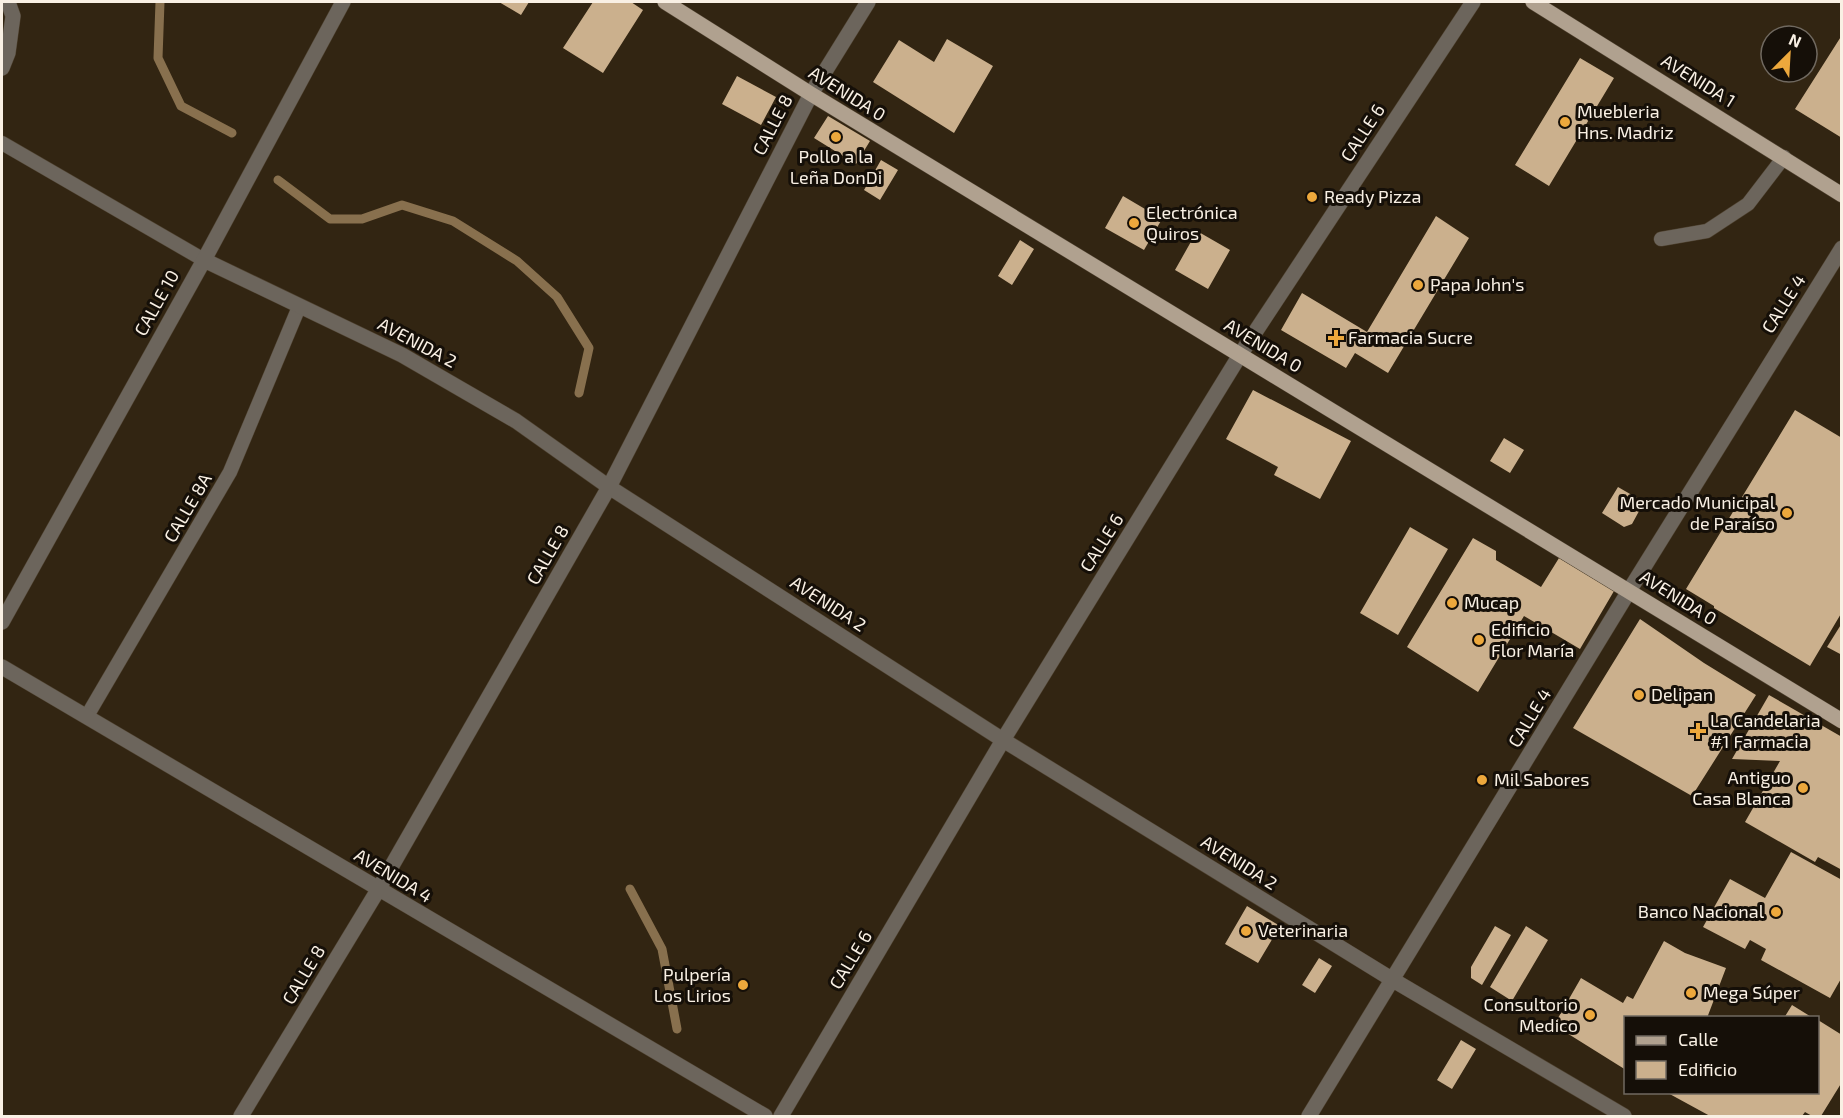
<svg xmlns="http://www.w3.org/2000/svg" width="1843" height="1118" font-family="'Exo 2',sans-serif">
<rect width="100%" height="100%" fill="#322512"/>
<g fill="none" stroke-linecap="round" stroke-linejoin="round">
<!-- stream -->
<path stroke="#88704e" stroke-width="9" d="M160,2L158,58L181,106L232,133
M278,180L330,219H362L402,205L453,221L517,261L557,297L589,348L579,393
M630,889L662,949L677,1029"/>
</g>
<!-- building -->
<path fill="#cbb08d" d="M499,2H529L521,15Z
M593,2H631L643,10L603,73L563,48Z
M1842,35V138L1795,109Z
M947,39L993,66L954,133L873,82L899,40L934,62Z
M1580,58L1614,78L1549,186L1515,165Z
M737,76L776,97L761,125L722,104Z
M828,116L870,141L856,164L814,138Z
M881,160L898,170L880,200L864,190Z
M1123,196L1162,219L1144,250L1105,228Z
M1436,216L1469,238L1388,373L1355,353L1346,368L1281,330L1302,293L1367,332Z
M1197,231L1230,250L1208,289L1175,270Z
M1020,240L1034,249L1012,285L998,276Z
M1253,390L1351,441L1320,499L1274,475L1278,467L1226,439Z
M1795,410L1842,438V612L1810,666L1714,608V606L1686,589Z
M1504,438L1524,450L1510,473L1490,461Z
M1618,487L1644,502L1632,524L1624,527L1602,513Z
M1410,527L1448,549L1398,635L1360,613Z
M1473,538L1496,551V560L1541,587L1559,558L1614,591L1580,649L1524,616L1478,692L1407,647Z
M1640,619L1704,663L1756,695L1692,796L1573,728Z
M1842,623V655L1827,647Z
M1769,695L1842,737V870L1818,857L1815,862L1745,822L1780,761L1732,759Z
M1791,852L1842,880V977L1830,998L1761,960L1766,949L1750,940L1745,949L1703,927L1730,879L1765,898Z
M1247,906L1280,926L1258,963L1225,944Z
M1495,926L1511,935L1482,985L1471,978V967Z
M1526,926L1548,940L1512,1001L1490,987Z
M1664,941L1685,953L1726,968L1707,1018H1626V1070L1554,1025L1581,978L1623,1003L1627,996L1633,999Z
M1319,958L1332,966L1315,993L1302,985Z
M1792,1005L1813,1018H1784Z
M1818,1020L1842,1035V1082L1821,1116H1812L1805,1112L1802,1116H1710L1666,1092H1818Z
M1461,1040L1476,1049L1452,1089L1437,1080Z"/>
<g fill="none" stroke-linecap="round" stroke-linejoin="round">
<!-- lane casing -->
<g stroke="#4e412f" stroke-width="15">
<path id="lane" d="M2,143L204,260
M1661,239L1707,231L1748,204L1784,157
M87,716L230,472L299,307"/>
</g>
<!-- street casing -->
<g stroke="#4e412f" stroke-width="16">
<path id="street" d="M2,68L8,53L13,16L8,2
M204,260L402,355L516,421L609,487L1003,740L1393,980L1624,1116
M2,622L204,260L343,2
M2,667L765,1116
M241,1116L378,890L609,487L811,94L868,2
M781,1116L1003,740L1240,355L1473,2
M1309,1116L1629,591L1842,248"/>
</g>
<!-- primary casing -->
<g stroke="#4e412f" stroke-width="16">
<path id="primary" d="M665,2L811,94L1842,721
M1533,2L1842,195"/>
</g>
<!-- lane -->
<use href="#lane" stroke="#6c655c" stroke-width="14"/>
<!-- street -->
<use href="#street" stroke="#6c655c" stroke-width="15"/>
<!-- primary -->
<use href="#primary" stroke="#b0a18f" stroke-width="15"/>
</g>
<!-- markers -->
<g fill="#eda83c" stroke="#150f08" stroke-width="2">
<circle cx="1565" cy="122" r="6"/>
<circle cx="836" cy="137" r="6"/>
<circle cx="1312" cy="197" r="6"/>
<circle cx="1134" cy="223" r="6"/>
<circle cx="1418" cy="285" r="6"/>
<path d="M1333 329h6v6h6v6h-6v6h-6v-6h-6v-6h6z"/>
<circle cx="1787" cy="513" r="6"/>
<circle cx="1452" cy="603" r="6"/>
<circle cx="1479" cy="640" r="6"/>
<circle cx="1639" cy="695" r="6"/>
<path d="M1695 722h6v6h6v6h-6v6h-6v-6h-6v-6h6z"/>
<circle cx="1482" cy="780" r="6"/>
<circle cx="1803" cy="788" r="6"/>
<circle cx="1776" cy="912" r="6"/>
<circle cx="1246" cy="931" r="6"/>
<circle cx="743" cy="985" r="6"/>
<circle cx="1691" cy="993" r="6"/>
<circle cx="1590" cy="1015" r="6"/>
</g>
<g text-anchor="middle" stroke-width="6" stroke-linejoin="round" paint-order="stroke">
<!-- street labels -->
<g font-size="18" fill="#f9f0e4" stroke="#150f08">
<text transform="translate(1698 81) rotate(32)" y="6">AVENIDA 1</text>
<text transform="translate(847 94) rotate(32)" y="6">AVENIDA 0</text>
<text transform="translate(773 125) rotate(-63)" y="6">CALLE 8</text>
<text transform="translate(1363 133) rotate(-57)" y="6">CALLE 6</text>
<text transform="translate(157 303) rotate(-61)" y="6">CALLE 10</text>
<text transform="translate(1784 304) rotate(-58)" y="6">CALLE 4</text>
<text transform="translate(417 343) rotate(28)" y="6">AVENIDA 2</text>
<text transform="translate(1263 346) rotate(31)" y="6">AVENIDA 0</text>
<text transform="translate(188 508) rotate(-60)" y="6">CALLE 8A</text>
<text transform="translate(1102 543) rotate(-58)" y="6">CALLE 6</text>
<text transform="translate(548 555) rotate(-60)" y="6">CALLE 8</text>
<text transform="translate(1678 598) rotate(32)" y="6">AVENIDA 0</text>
<text transform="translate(828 604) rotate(33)" y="6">AVENIDA 2</text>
<text transform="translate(1530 718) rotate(-59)" y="6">CALLE 4</text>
<text transform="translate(1239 863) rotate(32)" y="6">AVENIDA 2</text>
<text transform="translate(393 876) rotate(31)" y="6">AVENIDA 4</text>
<text transform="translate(851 960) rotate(-59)" y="6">CALLE 6</text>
<text transform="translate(304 975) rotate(-59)" y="6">CALLE 8</text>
</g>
<!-- poi labels -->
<g font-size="18" fill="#f9f0e4" stroke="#150f08" text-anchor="start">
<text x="1577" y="118">Muebleria<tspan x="1577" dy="21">Hns. Madriz</tspan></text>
<text x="836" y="163" text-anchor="middle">Pollo a la<tspan x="836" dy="21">Leña DonDi</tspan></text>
<text x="1324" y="203">Ready Pizza</text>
<text x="1146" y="219">Electrónica<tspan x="1146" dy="21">Quiros</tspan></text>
<text x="1430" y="291">Papa John's</text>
<text x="1348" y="344">Farmacia Sucre</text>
<text x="1775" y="509" text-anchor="end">Mercado Municipal<tspan x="1775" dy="21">de Paraíso</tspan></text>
<text x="1464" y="609">Mucap</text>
<text x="1491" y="636">Edificio<tspan x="1491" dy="21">Flor María</tspan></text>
<text x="1651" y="701">Delipan</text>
<text x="1710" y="727">La Candelaria<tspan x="1710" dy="21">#1 Farmacia</tspan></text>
<text x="1791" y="784" text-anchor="end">Antiguo<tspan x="1791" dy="21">Casa Blanca</tspan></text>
<text x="1494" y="786">Mil Sabores</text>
<text x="1764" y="918" text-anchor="end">Banco Nacional</text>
<text x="1258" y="937">Veterinaria</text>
<text x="731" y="981" text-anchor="end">Pulpería<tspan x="731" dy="21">Los Lirios</tspan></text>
<text x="1703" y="999">Mega Súper</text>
<text x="1578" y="1011" text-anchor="end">Consultorio<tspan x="1578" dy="21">Medico</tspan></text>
</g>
</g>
<!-- border -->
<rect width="1843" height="1118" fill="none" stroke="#f9f0e4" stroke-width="6"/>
<!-- legend -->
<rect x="1624" y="1016" width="195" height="78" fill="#150f08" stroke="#706960" stroke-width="1.5"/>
<rect x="1636" y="1036" width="30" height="9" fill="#b0a18f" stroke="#706960" stroke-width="1.5"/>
<text x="1678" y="1046" font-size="18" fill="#f9f0e4">Calle</text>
<rect x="1636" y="1061" width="30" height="18" fill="#cbb08d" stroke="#706960" stroke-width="1.5"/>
<text x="1678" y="1076" font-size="18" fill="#f9f0e4">Edificio</text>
<!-- north arrow -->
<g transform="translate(1789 54) rotate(24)"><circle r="28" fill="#150f08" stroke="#706960" stroke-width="1.5"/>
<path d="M0-4.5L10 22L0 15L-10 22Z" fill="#eda83c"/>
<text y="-9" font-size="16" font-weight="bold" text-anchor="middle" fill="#f9f0e4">N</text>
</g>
</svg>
